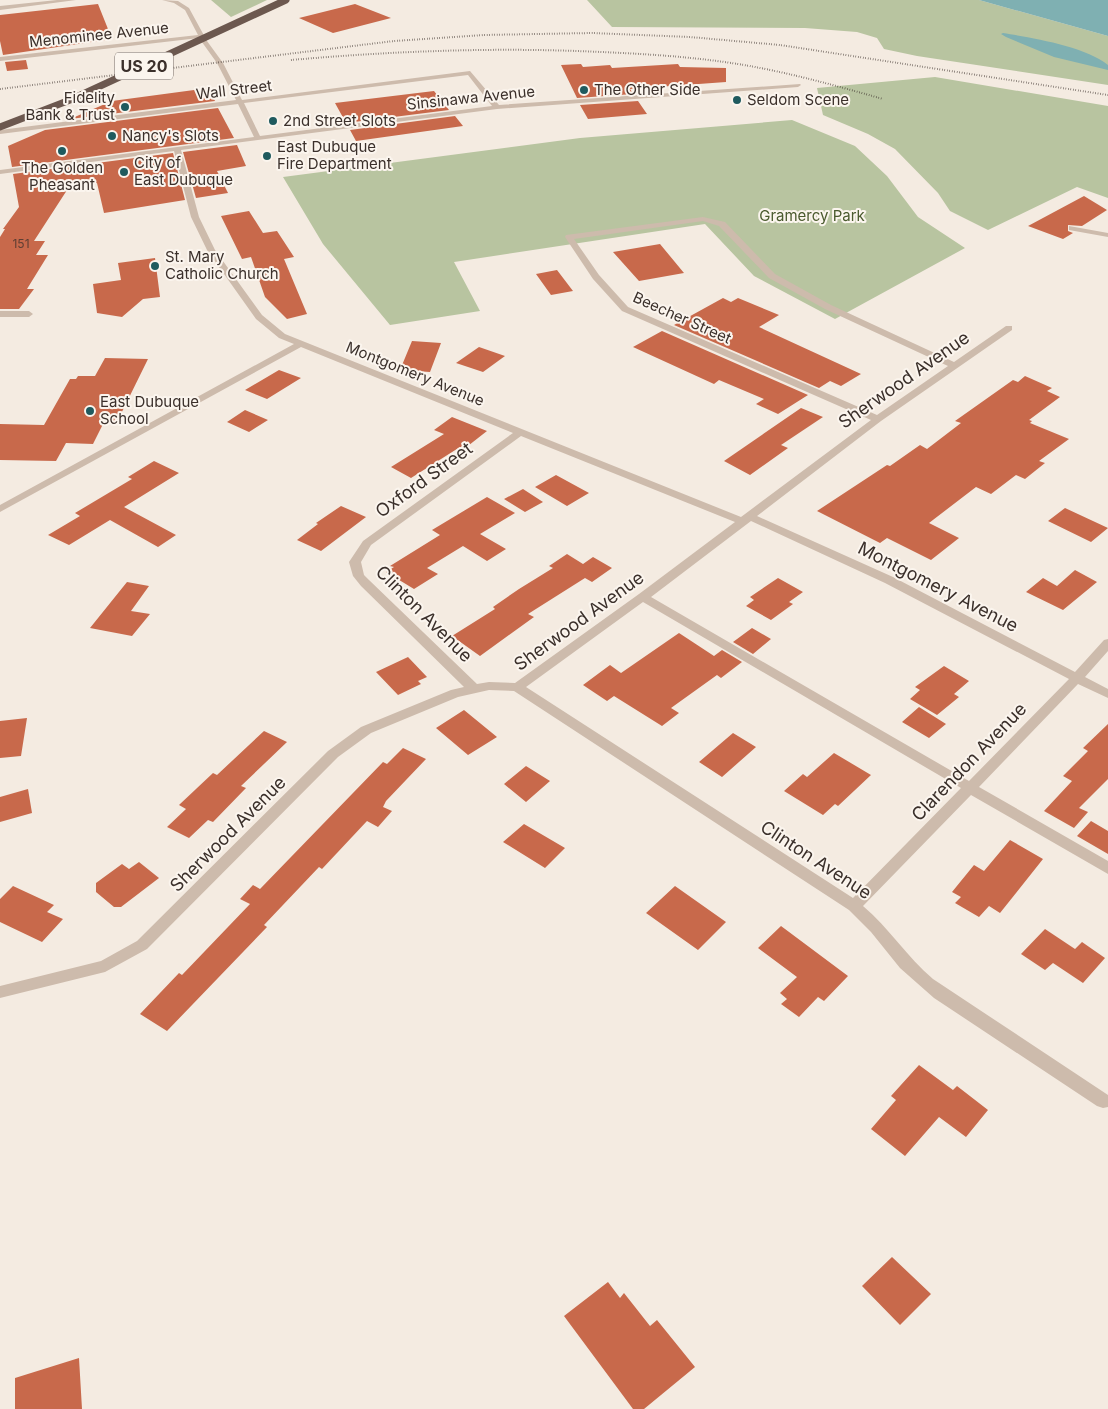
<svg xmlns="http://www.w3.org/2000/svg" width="1108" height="1409" font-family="Inter,sans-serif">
<rect width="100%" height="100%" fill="#f4ebe1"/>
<!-- green -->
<path fill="#b8c4a0" d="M211,0H267L231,17Z
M587,0H979L1108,36V85L917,56L884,49L877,38L857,32L805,28L612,27Z
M935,77L1108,106V198L1077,187L988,230L950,211L938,193L895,149L868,134L823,115L817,88Z
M792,120L855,146L887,176L918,217L965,248L835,319L754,276L705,224L454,262L480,311L390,325L323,244L283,177L580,138Z"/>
<!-- water -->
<path fill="#7fb0b2" d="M979,0H1108V36Z
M1003,33C1032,38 1085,46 1108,65V70L1054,57L1006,37L1001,34Z"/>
<!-- building -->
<path fill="#c8694b" d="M98,4L112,39L3,55L0,41V15Z
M355,4L391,18L333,33L299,18Z
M26,60L28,69L7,71L5,62Z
M581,64L583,67L610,65L612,68L678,64L680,67L726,68V82L630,89L633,94L577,98L561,65Z
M209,88L215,101L70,119L112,101Z
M434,91L449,110L346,123L335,103Z
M638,101L647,114L588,119L580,105Z
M218,108L234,138L12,167L8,146L45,130Z
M455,116L463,126L356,141L350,130Z
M237,145L246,166L217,171L228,193L196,198L183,152Z
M173,153L185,200L104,213L97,183L69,187L34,241H45L36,255H48L27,289H34L19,309H0V237L5,229H3L19,207L13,174Z
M1084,196L1107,210L1082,226L1068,225V231L1073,233L1063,239L1028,226Z
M249,211L263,233L277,231L294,257L284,259L307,314L287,319L265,297L251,257L242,259L221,216Z
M660,244L684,273L639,281L613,252Z
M155,258L160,297L143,299L122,317L97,313L93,284L121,280L118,263Z
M557,270L573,291L551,295L536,274Z
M723,298L731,302L738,298L779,315L759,327L861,374L841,386L830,381L819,388L674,325Z
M662,331L808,395L778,414L756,404L764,399L719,380L714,384L633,347Z
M412,341L441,343L430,372L400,370Z
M479,347L505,356L483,372L456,363Z
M105,358L148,359L116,424H103L93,444L66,443L56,461L0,460V424L44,425L70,379H76L78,376H95Z
M279,370L301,378L267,399L245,390Z
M1025,376L1052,388L1047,391L1060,397L1029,420L1032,421L1030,423L1069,439L1039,461L1045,463L1025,479L1016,475L991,494L976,487L929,523L959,538L931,560L887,538L880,543L817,511L887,465L890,466L920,445L927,449L961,423L955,421L1013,380L1018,382Z
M801,408L823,417L781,445L788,448L750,475L724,461Z
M245,410L268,420L249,432L227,422Z
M452,417L487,431L464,449L460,447L411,478L391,467L444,434L434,430Z
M154,461L179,473L124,507L176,535L158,547L110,520L69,545L48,535L80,516L75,513L132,479L128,477Z
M556,475L589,493L567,506L535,487Z
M523,489L543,502L525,512L504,499Z
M487,497L515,513L480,534L506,549L487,561L463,546L427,568L438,574L414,589L386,572L394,567L390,566L440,535L432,530Z
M341,506L366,517L321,551L297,540L318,524L316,523Z
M1065,508L1108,528L1091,542L1048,521Z
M567,554L583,564L593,557L612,568L592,582L585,578L528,614L534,617L480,656L452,636L495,609L493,607L519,589L553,568L549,566Z
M1075,570L1097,582L1063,610L1026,592L1043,578L1057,586Z
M778,578L803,592L789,602L793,604L771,620L746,606L754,600L750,597Z
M127,582L149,586L131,611L150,614L132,636L90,628Z
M752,628L771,639L753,654L733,642Z
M679,633L714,656L722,650L742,662L721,678L717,675L671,708L679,713L662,726L614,696L607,701L583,685L610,665L621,673Z
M408,657L427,677L418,681L421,684L398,695L376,672Z
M944,666L969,681L954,694L959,697L937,715L910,699L920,690L915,687Z
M919,707L946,724L929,738L902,722Z
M464,710L497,737L468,755L436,728Z
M27,718L21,756L0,758V721Z
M1108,724V779L1079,808L1088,812L1074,828L1044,811L1072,781L1063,776L1088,751L1083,748Z
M264,731L287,742L241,786L246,788L213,822L208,820L189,838L167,827L186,809L179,805L213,773L217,775Z
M733,733L756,747L722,777L699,762Z
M403,748L426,759L386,801L383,807L392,811L378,827L367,821L322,869L319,867L264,925L267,927L167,1031L140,1014L179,973L182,975L250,904L240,899L253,885L260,889L383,762L387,764Z
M834,753L871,775L838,806L835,804L823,815L784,791L803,774L807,777Z
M526,766L550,781L526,802L504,784Z
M28,789L32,813L0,822V797Z
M1091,821L1108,831V854L1077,836Z
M524,824L565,848L545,868L503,842Z
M1010,840L1043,859L1000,913L989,906L979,917L955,903L961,897L952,892L974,865L984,871Z
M139,862L159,878L121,907H114L96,892V883L122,864L129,869Z
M13,886L54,905L47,912L63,919L42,942L0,922V899Z
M675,886L726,922L698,950L646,913Z
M781,926L848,976L824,1001L818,997L799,1017L781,1004L787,999L780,993L797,977L758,948Z
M1045,929L1075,949L1082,942L1105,958L1083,983L1053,963L1045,970L1021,954Z
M919,1065L953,1090L957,1086L988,1110L966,1137L939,1117L905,1156L871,1129L896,1100L891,1096Z
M892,1257L931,1294L900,1325L862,1286Z
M608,1282L620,1298L624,1293L650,1326L657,1320L695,1367L644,1409H633L564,1316Z
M79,1358L82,1409H15V1378Z"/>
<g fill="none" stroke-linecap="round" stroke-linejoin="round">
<!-- minor -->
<path fill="#cdbbac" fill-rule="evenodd" d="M57,0H76L0,10V6Z
M162,0L178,1L189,8L207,41L223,63L242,100L470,71L499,105L800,84L801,85L798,87L497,109L181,150L199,217L215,250L262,315L285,334L741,517L871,420L622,311L593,279L565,237L566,235L703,217L725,222L775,274L831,305L954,362L1006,326H1012V330L881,421L757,516L893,577L1075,672L1104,640L1108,639V651L1085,677L1108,689V698L1078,684L979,787L1108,861V874L971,795L863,906C889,928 907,957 933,979L1108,1095V1107L1103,1108L1097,1106L934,998L900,968L871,932L849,910L514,691L489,690L458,697L371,733L338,757L147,949L105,972L0,998V986L101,961L137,941L328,751L361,727L451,690L464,687L361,586L353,576L349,562L363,541L513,433L301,347L0,512V505L294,344L279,338L256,319L207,250L191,217L174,151L0,174V170L254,137L238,104L0,134V130L236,100L217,63L199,38L0,61V57L198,35L185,10L174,3ZM468,75L492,106L260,136L244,103ZM703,221L719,226L769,278L825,309L948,366L877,415L628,307L599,275L574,239ZM521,436L735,522L639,594L515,683L489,682L477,684L369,580L364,575L361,562L371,545ZM751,521L885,583L1069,679L969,781L651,597ZM643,602L961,788L853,898L526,687Z
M1069,226L1108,233V237L1069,230Z
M0,311H29L33,314L29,317H0Z"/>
<!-- rail -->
<path stroke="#3b302b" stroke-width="2" stroke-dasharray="0.5 2" stroke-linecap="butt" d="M291,60C394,51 497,47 601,52C648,54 696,57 744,65C791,73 837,86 883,99
M0,89L394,41L484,35L592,33L690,37L780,45L1108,95"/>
<!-- trunk-bridge -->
<path stroke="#6c584f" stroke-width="7" d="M0,127L70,100L286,0"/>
</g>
<!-- markers -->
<g fill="#1f5a5e" stroke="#fbf5ee" stroke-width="2">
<circle cx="584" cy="90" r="5"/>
<circle cx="737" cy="100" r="5"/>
<circle cx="125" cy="107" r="5"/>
<circle cx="273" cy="121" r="5"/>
<circle cx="112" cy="136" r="5"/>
<circle cx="62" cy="151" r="5"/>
<circle cx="267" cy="156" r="5"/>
<circle cx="124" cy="172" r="5"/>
<circle cx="155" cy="266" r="5"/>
<circle cx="90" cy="411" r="5"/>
</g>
<g text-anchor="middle" stroke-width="4" stroke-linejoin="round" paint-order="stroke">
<!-- far-number labels -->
<g font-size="12" fill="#5e3e33">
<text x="21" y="248">151</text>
</g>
<!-- far-street labels -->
<g font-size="15" fill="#3b302b" stroke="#fbf5ee">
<text transform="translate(99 35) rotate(-6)" y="5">Menominee Avenue</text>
<text transform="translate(234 90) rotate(-7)" y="5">Wall Street</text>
<text transform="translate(471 98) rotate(-6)" y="5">Sinsinawa Avenue</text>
<text transform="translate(682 318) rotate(24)" y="5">Beecher Street</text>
<text transform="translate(415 374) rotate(22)" y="5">Montgomery Avenue</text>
</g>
<!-- far-poi labels -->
<g font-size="15" fill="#3b302b" stroke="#fbf5ee" text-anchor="start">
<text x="594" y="95">The Other Side</text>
<text x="115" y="103" text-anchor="end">Fidelity<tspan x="115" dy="17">Bank &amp; Trust</tspan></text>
<text x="747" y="105">Seldom Scene</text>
<text x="283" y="126">2nd Street Slots</text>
<text x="122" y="141">Nancy's Slots</text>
<text x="277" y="152">East Dubuque<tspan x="277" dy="17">Fire Department</tspan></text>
<text x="134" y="168">City of<tspan x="134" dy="17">East Dubuque</tspan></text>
<text x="62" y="173" text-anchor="middle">The Golden<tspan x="62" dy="17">Pheasant</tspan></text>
<text x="165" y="262">St. Mary<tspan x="165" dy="17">Catholic Church</tspan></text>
<text x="100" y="407">East Dubuque<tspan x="100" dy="17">School</tspan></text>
</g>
<!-- far-park labels -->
<g font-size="15" fill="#4a5a2e" stroke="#fbf5ee">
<text x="812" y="221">Gramercy Park</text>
</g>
<!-- shield labels -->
<rect fill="#fbf5ee" stroke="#756b66" stroke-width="1" x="115" y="52.5" width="58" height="27" rx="4"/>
<g font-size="16" font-weight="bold" fill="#3b302b">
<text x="144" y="72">US 20</text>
</g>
<!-- street labels -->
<g font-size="18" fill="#3b302b" stroke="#fbf5ee">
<text transform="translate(904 380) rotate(-35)" y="6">Sherwood Avenue</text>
<text transform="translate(424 480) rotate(-36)" y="6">Oxford Street</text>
<text transform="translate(938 587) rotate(27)" y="6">Montgomery Avenue</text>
<text transform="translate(424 614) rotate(45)" y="6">Clinton Avenue</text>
<text transform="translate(579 621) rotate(-36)" y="6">Sherwood Avenue</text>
<text transform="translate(969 762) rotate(-46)" y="6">Clarendon Avenue</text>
<text transform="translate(228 834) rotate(-45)" y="6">Sherwood Avenue</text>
<text transform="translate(816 860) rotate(33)" y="6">Clinton Avenue</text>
</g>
</g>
</svg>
